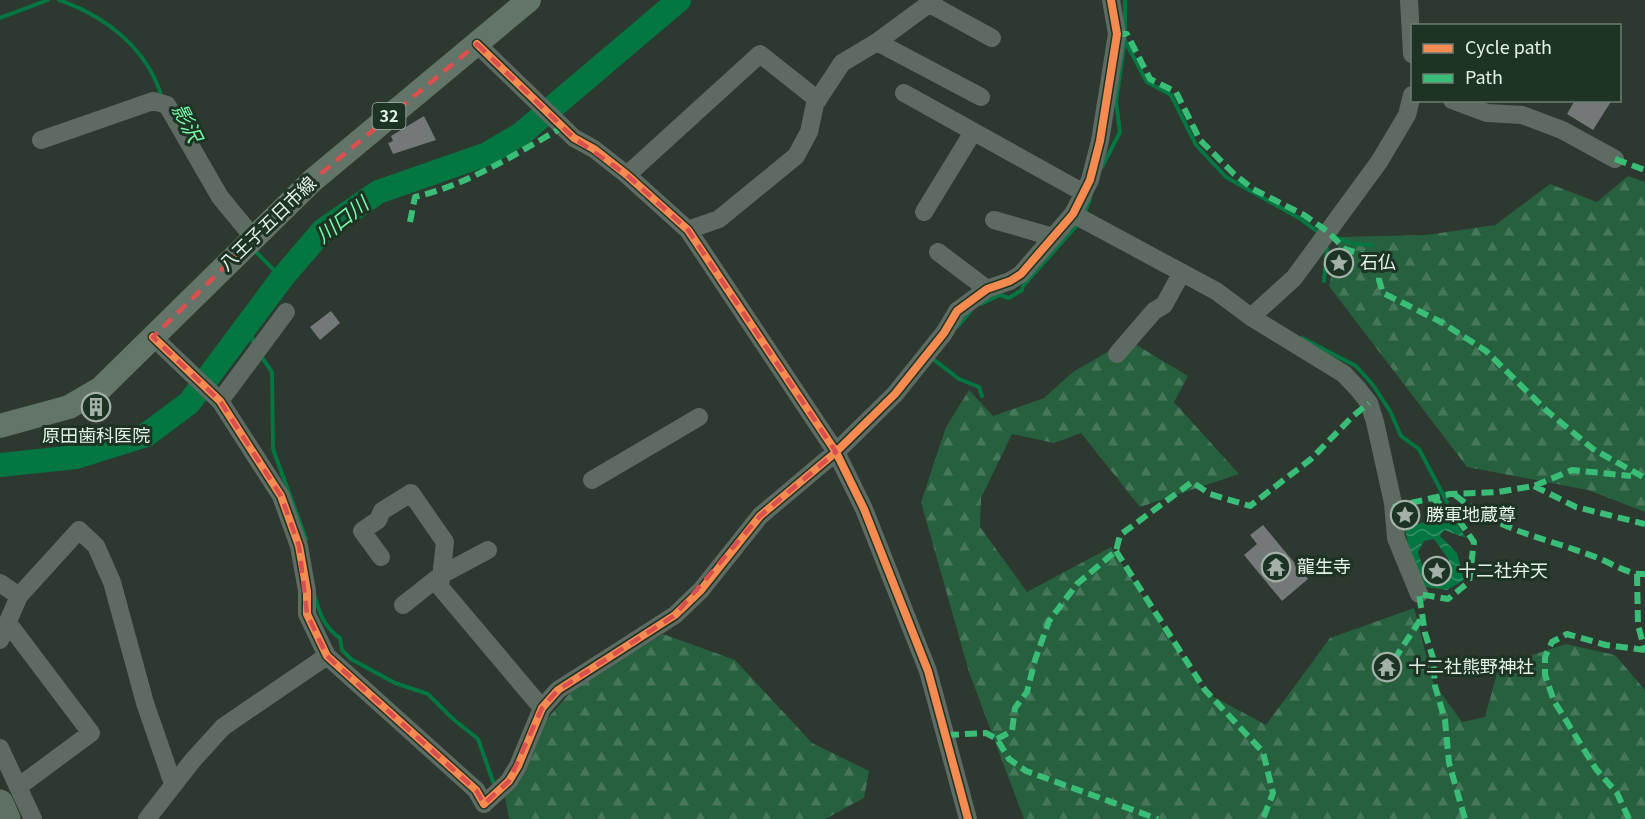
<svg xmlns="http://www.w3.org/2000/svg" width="1645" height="819" font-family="Georgia,'Noto Sans JP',serif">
<defs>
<pattern id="forest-firs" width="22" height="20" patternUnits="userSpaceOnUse" patternTransform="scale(1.5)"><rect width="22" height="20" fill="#27603e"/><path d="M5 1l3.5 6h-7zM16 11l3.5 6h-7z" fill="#46775a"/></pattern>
<pattern id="water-waves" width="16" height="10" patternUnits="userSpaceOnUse" patternTransform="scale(1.5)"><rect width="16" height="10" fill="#047641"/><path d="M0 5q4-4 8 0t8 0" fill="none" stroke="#359166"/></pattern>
</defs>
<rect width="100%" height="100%" fill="#2c3830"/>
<!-- forest -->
<path fill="url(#forest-firs)" d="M1628,176L1645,182V512L1588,490L1467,467L1329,286L1340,237L1426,235L1495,225L1550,184L1597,202Z
M1128,340L1188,376L1174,402L1239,474L1140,507L1081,433L1054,443L1012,434L981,498L980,527L1027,592L1111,547L1203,691L1266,725L1330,638L1414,608L1433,682L1462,722L1485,717L1499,666L1566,644L1615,655L1645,690V819H1024L969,672L921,502L946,427L969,390L993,416L1044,398L1073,372Z
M663,634L735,660L812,743L869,771L864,798L825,819H509L505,797L523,746L578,684Z"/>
<!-- water -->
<path fill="url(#water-waves)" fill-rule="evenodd" d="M1452,516L1466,538L1444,530L1440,536L1457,553L1464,580L1447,590L1426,587L1410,553L1405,529L1434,518ZM1434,539L1449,560L1450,576L1443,584L1436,585L1425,575L1418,552L1424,541Z"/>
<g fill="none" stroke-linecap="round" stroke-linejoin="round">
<!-- stream -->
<path stroke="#047641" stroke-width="4" d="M59,0C106,16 148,49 162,98
M1125,0V32
M0,18L48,0
M1125,41L1147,82L1171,95L1196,145L1226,177L1299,218L1318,232
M1102,167L1120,132L1116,102L1125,39
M1084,215L1090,199
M1335,237L1353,244L1372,245
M254,250L282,278
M1324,281L1327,248
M981,304L1000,295L1009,298L1022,290L1023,286L1078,224
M248,326L254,344
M957,327L970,312
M1302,338L1356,366L1373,385L1390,411L1401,436L1419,449L1447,502
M261,356L272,372L273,449L306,539
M933,359L959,379L979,387L982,396
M315,597C320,614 324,627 340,638L342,650L351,659L395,683L428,694L453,719L478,739L494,784"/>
<!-- river -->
<path stroke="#047641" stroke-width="24" d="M0,465L76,457L146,435L189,403L282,278L323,230L378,192L487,154L521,134L679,0"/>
</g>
<!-- building -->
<path fill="#757879" d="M1575,100H1612L1593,130L1567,114Z
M424,116L436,140L393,154L388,143L393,141L391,136Z
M331,311L340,323L320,340L310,327Z
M1263,525L1308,579L1282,601L1244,555L1257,544L1250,535Z"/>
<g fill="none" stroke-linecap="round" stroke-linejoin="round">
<!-- minor -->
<path stroke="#5d6b62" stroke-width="18" d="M1409,0L1412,54
M930,4L992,38
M877,42L981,97
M477,44L574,138L594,149L627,175L688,230L836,452L864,509L928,671L968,819
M904,93L1084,193
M1452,100L1487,113L1522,115L1562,130L1615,159
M41,140L153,101L167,105L220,197L253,237
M627,175L760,54L818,100
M924,212L973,132
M1073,214L1216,291L1251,317L1344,374L1358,389L1369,403L1375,422L1393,503L1396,538L1419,594
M994,220L1053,237
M688,230L719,219L796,156L809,132L815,104L842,63L877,42L934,0
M938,252L987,289
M1251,317L1294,278L1379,162L1407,115L1412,95
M153,337L220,401L281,496L299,546L307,591V614L327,656L476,790L484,804L509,781L518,766L542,708L558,690L675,615L701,590L760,516L836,452L895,394L944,333L957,311L987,289L1010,281L1021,274L1073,214L1090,180L1100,141L1117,34L1111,0
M1117,354L1154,311L1164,305L1181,274
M220,401L286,312
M592,480L699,417
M381,557L362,531L378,520L382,511L411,493L445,542L440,587L542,708
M0,583L19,596
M403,605L441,575L488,550
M8,623L91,733L18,787
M0,640L19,596L79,530L96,546L112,582L145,703L173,784
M0,748L33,819
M147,819L193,760L223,727L327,656"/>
<!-- major -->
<path stroke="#637468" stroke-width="24" d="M0,426L69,407L100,389L313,180L529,0"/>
<!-- highway -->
<path stroke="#5f7065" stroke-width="27" d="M0,803L7,819"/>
<!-- quiet -->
<path stroke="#3abd76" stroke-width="6" stroke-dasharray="12 6" stroke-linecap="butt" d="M1117,34H1127L1150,79L1176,92L1200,140L1233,173L1253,189L1304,215L1327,231L1345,249L1365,255L1380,265L1379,280L1383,293L1441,322L1486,351L1547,411L1593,449L1645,478
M1615,159L1645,170
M410,222L415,197C469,184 514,155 563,127
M1534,486L1576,507L1645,524
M1455,495C1502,533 1544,537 1598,558C1613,564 1629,575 1645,574
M1431,497L1455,515L1474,542L1469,582L1448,599L1419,594L1425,633L1433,658L1435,686L1445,720L1449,763L1465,819
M1393,507L1450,494L1498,492L1534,486L1572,470L1631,476
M1116,551L1205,690L1263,752L1273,793L1263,819
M1637,574L1638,625L1645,651
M1394,660L1422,617
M947,735L986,733L997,739L1009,759L1026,771L1158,819
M997,739L1012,731L1015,708L1027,692L1035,660L1049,621L1077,584L1116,551L1120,535L1192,482L1210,494L1250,506L1311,459L1353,416L1369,403
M1629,819L1617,793L1596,769L1554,701L1545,675V657L1552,642L1567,634L1606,645L1645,650"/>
<!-- cycleway casing -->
<g stroke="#1d3324" stroke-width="11">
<path id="cycleway" d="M477,44L574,138L594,149L627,175L688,230L836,452L864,509L928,671L968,819
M153,337L220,401L281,496L299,546L307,591V614L327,656L476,790L484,804L509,781L518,766L542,708L558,690L675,615L701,590L760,516L836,452L895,394L944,333L957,311L987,289L1010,281L1021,274L1073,214L1090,180L1100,141L1117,34L1111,0"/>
</g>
<!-- cycleway -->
<use href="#cycleway" stroke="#f68b52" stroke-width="8"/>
</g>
<!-- marked area -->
<path fill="none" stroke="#d9504e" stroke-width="4.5" stroke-dasharray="12 8" stroke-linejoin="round" d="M477,44L574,138L627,175L688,230L836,452L760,516L675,615L558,690L542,708L509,781L484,804L476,790L327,656L307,614L299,546L281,496L220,401L153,337L313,180Z"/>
<!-- icons -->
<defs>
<g id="sight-ring" transform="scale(1.5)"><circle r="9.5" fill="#1d3324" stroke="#a4b1a8" stroke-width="1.5"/><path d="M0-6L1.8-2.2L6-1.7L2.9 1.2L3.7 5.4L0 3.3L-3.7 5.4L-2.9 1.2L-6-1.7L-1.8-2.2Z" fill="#a4b1a8"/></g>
<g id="building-ring" transform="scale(1.5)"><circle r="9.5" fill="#1d3324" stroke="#a4b1a8" stroke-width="1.5"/><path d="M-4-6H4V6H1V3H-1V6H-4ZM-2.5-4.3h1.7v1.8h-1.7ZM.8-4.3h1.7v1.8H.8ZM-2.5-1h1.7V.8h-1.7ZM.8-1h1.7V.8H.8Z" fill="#a4b1a8"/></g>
<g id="temple-ring" transform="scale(1.5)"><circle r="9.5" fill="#1d3324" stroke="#a4b1a8" stroke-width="1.5"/><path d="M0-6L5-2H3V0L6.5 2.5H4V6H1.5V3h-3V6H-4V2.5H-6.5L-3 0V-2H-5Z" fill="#a4b1a8"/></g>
</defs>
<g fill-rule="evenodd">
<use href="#sight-ring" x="1339" y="263"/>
<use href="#building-ring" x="96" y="407"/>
<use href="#sight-ring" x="1405" y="515"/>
<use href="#temple-ring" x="1276" y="567"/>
<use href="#sight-ring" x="1437" y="571"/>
<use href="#temple-ring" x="1387" y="667"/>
</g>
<g text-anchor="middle" stroke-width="6" stroke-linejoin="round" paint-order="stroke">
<!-- shield labels -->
<rect fill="#1d3324" stroke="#a8b9ad" stroke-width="1.5" x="372.5" y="103" width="33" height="26" rx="4.5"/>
<g font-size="16" font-weight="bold" fill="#e4f2e8">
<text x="389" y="122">32</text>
</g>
<!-- street labels -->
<g font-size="18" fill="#e4f2e8" stroke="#1d3324">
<text transform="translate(268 224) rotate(-44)" y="6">八王子五日市線</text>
</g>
<!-- poi labels -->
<g font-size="18" fill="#e4f2e8" stroke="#1d3324" text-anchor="start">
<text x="1360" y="269">石仏</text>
<text x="96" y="442" text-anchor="middle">原田歯科医院</text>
<text x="1426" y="521">勝軍地蔵尊</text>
<text x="1297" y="573">龍生寺</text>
<text x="1458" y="577">十二社弁天</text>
<text x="1408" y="673">十二社熊野神社</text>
</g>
<!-- water labels -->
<g font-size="20" font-style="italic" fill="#79f9a9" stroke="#1d3324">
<text transform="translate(187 123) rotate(63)" y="7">影沢</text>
<text transform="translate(342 220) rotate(-38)" y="7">川口川</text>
</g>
</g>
<!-- legend -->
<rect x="1411" y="24" width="210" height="78" fill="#1d3324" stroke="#6d7f72" stroke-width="1.5"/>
<rect x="1423" y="44" width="30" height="9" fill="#f68b52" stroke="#6d7f72" stroke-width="1.5"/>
<text x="1465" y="54" font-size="18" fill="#e4f2e8">Cycle path</text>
<rect x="1423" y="74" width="30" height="9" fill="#3abd76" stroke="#6d7f72" stroke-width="1.5"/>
<text x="1465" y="84" font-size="18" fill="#e4f2e8">Path</text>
</svg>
